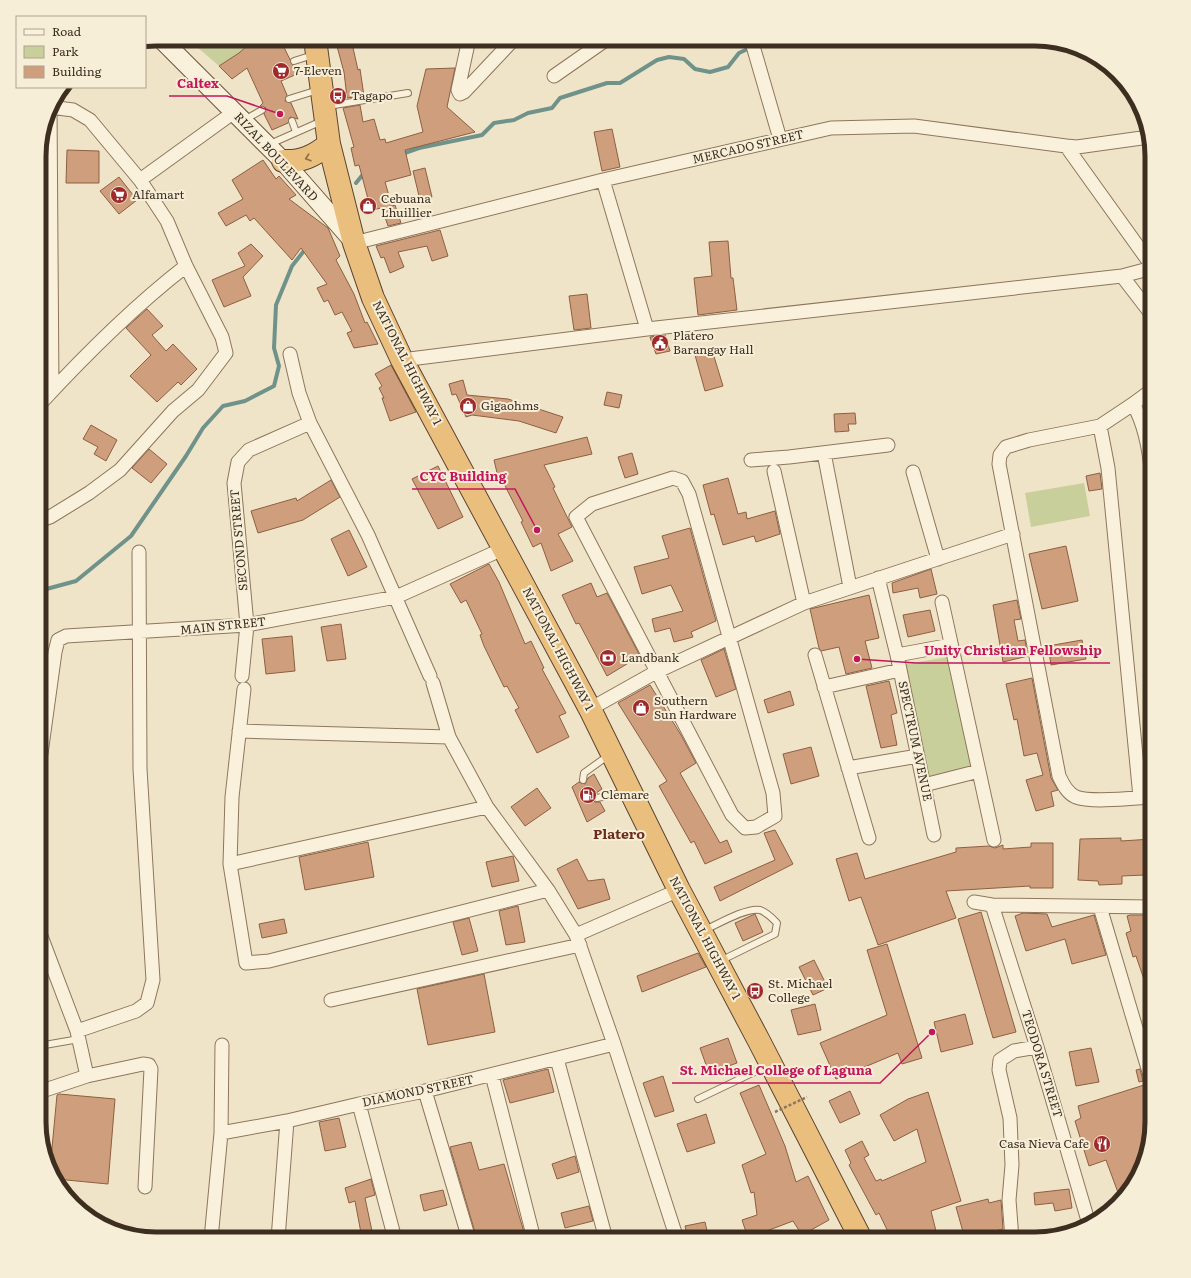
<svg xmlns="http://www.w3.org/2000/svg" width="1191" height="1278" font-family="Literata,serif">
<rect width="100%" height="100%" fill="#f0e4c8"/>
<!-- green -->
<path fill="#c9cf9b" d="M188,39H256L239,53L219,66Z
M1084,483L1090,516L1031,527L1025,493Z
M948,657L974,771L930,779L906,664Z"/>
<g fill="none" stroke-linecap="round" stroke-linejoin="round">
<!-- stream -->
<path stroke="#6f938a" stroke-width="4" d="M402,154L419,148L482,135L494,123L514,120L528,113L552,108L560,98L607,83H620L657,60L669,57L684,59L695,69L710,72L728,67L739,53L769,39
M356,183L364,173
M39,591L76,581L131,536L186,456L203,428L223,406L245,401L274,386L279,366L274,348L276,305L292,266L307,247"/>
</g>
<!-- building -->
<path fill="#cf9f7d" stroke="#8d5f41" d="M255,39H280L297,74L281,81L287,95L285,101L291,103L298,119L290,117L288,123L272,130L264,114L266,108L260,106L263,103L247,68L232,79L219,66L239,53Z
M335,39H351L358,70L360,69L364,96L347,98L344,72Z
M455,68L447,107L475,132L405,150L411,175L385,182L392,206L395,205L401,223L388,226L382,208L366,211L363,200L368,199L359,165L355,166L351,148L354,147L343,108L360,105L363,122L374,119L380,140L385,139L386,143L423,132L417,106L426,69Z
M612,129L620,167L602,171L594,132Z
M67,150L99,151V183H66Z
M263,160L276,179L279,176L296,195L289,199L328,228L340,256L336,260L354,294L365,323L367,322L378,344L354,348L347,333L352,331L342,312L335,315L328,300L324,302L317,288L327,284L301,248L292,260L254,218L250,221L246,215L226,226L218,213L243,199L232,180Z
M425,168L432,197L420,200L413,171Z
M119,177L137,200L119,214L100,191Z
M440,230L448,256L432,261L427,246L398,252L404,267L390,273L384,257L381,258L376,246Z
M728,241L731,278H733L737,310L698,315L694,278L712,276L709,242Z
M251,244L263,256L243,277L251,296L224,307L212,280L245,266L238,253Z
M587,294L591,328L574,330L569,296Z
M147,309L163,326L152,335L166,351L173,344L197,369L181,385L178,382L157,402L130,376L151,355L126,328Z
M665,335L670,351L656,354L650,337Z
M712,350L723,386L705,391L695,355Z
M391,365L416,412L390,421L382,398H384L379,388L382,386L375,374Z
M463,380L467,395L508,399L563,417L556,433L519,421L472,415L466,417L456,394L452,395L449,384Z
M607,392L622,395L619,408L604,405Z
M855,413L856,424H848L849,431L835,432L834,414Z
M91,425L117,440L106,461L94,454L98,447L83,439Z
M587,437L592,454L544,465L555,487L553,488L572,527L558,534L573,561L551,571L541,543L533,547L521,522L523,521L500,476L498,477L494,460Z
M149,449L167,464L151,483L132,468Z
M632,453L638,474L625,478L618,457Z
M438,466L463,517L438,529L412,479Z
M1100,473L1102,489L1089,491L1086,476Z
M728,478L738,514L746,512L747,519L775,511L780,534L756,542L754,536L723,545L714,514L711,515L703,485Z
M331,480L340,497L303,520L258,533L251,511L296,498L297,501Z
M690,528L716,621L691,632L693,637L674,642L670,628L655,632L652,619L683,611L671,585L642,594L634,567L669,558L662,536Z
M349,530L367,567L348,576L331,539Z
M1066,546L1078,601L1042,609L1029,554Z
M489,564L499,582L525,644L531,641L544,668L542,669L566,713L559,716L569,737L537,753L515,710L519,708L507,686L504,687L484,646L480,635L482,634L466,600L461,603L450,584Z
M931,569L937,594L920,598L918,588L893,593L892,583Z
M591,583L597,597L607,593L640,656L607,676L579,623L576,624L562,595Z
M869,595L879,638L865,641L872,668L846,674L839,647L821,651L819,648L810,609Z
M1017,600L1021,619L1014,620L1018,641L1025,640L1028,656L1003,662L993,605Z
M930,610L935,631L908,637L903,615Z
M341,624L346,659L327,661L321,627Z
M292,636L295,671L266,674L262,639Z
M1082,640L1086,659L1051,665L1048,646Z
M724,649L736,689L716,697L701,660Z
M1032,678L1051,778L1058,790L1051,792L1054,806L1036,811L1026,780L1043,775L1037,753L1024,756L1017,719L1014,720L1006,684Z
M889,681L897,713L891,715L897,745L881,748L866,686Z
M650,685L681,735L696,763L680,773L720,843L727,840L732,852L705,864L694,841L691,843L659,786L667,781L618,703Z
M790,691L794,705L768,713L764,700Z
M811,747L819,776L791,784L783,754Z
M594,774L602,789L596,793L588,791L586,796L595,802H600L605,811L587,822L572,787L579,782L585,784L588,778Z
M537,788L551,808L525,826L511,807Z
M775,830L793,864L720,901L714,887L775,860L764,833Z
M1121,838V841L1152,839V872L1145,873V875L1122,876V884L1099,885L1098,881L1078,880L1080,839Z
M368,842L374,877L305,890L299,857Z
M1031,843H1053V888H1030V886L946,891L956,918L878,945L861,897L849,901L836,859L857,853L865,879L956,852V848L989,846L995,848L1003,845V849L1031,847Z
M513,856L519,881L492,887L486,862Z
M577,859L588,881L604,879L610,899L578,909L557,869Z
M518,906L525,942L506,945L499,911Z
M981,912L1016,1032L993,1038L958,919Z
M1023,913L1047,914L1052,927L1094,915L1106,955L1072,964L1065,939L1026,951L1015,916Z
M755,914L763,932L743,941L735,923Z
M1130,915H1146L1149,925L1152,924V997H1150L1136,956L1133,957L1126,933L1131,931L1127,916Z
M469,918L478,951L462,955L453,922Z
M284,919L287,933L262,938L259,924Z
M887,944L922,1058L902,1064L898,1053L836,1079L820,1043L887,1015L867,950Z
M698,953L706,967L642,992L637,976Z
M814,960L828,988L813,995L799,967Z
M484,974L495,1032L428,1045L417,989Z
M815,1004L821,1030L798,1035L791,1010Z
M965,1014L973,1044L941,1052L934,1022Z
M728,1038L737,1063L709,1073L700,1048Z
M1091,1048L1099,1082L1076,1086L1069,1052Z
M548,1069L554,1092L510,1103L503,1080Z
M1140,1069L1143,1081L1139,1082L1136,1070Z
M663,1076L674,1111L655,1117L643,1083Z
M759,1085L785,1146L796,1182L808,1176L829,1220L802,1235L793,1221L748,1238L742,1220L757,1215L754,1192L751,1193L742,1165L766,1154L740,1093Z
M1144,1085L1149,1089L1152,1100V1122L1140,1174L1120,1198L1106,1160L1089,1166L1075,1121L1081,1118L1078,1106Z
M850,1091L860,1114L840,1123L829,1101Z
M928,1092L961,1201L931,1211L938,1239H904L899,1231L890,1236L879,1213L876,1215L849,1165L851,1163L845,1150L862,1141L869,1155L864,1158L876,1181L881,1179L882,1181L926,1162L917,1129L894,1141L880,1115L908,1099Z
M59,1094L115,1099L108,1184L56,1179L50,1169L57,1095Z
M706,1114L715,1143L687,1152L677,1124Z
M339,1118L346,1147L325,1151L319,1122Z
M471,1142L479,1170L504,1164L526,1239H477L450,1147Z
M575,1156L579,1172L557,1179L552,1164Z
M371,1179L375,1195L365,1198L372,1231L361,1233L355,1201L349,1203L345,1188Z
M1069,1189L1072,1208L1055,1211L1053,1203L1035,1205L1034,1193Z
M443,1190L447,1205L424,1211L420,1195Z
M988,1199L989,1203L1001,1200L1003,1229L991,1232L993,1239H965L956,1207Z
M589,1206L593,1221L565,1228L561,1213Z
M705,1222L709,1239H688L685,1226Z"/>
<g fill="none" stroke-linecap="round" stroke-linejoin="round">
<!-- service casing -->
<g stroke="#8d765c" stroke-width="8">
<path id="service" d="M294,61L313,55
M289,99L318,90
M328,106L408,93
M244,120L262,110
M292,121L296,132
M270,144L322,121
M583,780L584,773L609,755
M590,795L597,798L627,792
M705,930C718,924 747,907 760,910C768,913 772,918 777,923L775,934L720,961
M39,1046L79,1039
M698,1099L767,1066"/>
</g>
<!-- minor casing -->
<g stroke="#8d765c" stroke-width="15">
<path id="minor" d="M469,39L458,90L460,94L464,92L514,39
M751,39L780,139
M554,76L607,39
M1066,146L1152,266
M140,180L234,112
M603,180L647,329
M354,243L603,180L831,128L914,126L1066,146L1077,147L1149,137
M1122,276L1152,315
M290,354L299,393L310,423L368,535L430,676
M402,360L647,329L1122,276L1152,268
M1152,390L1133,404L1100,426L1029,440L1006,447L1000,455L999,464L1059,776C1063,784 1067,793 1076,797C1091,803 1135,798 1152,797
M1133,404C1146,426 1150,454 1152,478
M39,405C85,355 133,307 186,266
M1100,426L1108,468L1140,797
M824,453L850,587
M751,460L789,457L888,445
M774,471L804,603
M913,472L938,559
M673,478L682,481L689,494L773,793L775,816L756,827L745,828L732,815L576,517L592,504Z
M39,521L50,517L89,493L120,470L173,411L198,390L226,353L222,337L186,266L167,221L140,180L90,120L73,110L50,107L52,391
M878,578L897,655L934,835
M942,602L994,840
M815,655L869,838
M897,655L951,645
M242,676L247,625L234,483L238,462L249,450L310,423
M433,683L449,737L487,807L548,890L576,935L614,1044L677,1239
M824,687L900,670
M244,689L232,797L230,864L246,963L269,961L548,890
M590,709L656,672L804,603L1013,534
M239,731L449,737
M39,768L55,652L58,640L66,636L247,625L396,597L505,548
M848,768L918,756
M924,785L979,771
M230,864L487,807
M974,902L992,905L1152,907
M992,905L1037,1047L1089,1224
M1100,907L1152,1082
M39,931L77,1031L87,1076L143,1064L149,1065L151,1069L145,1187
M576,935L679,890
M331,1000L580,945
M77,1031L136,1011L147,1003L153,980L140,769L139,552
M557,1059L606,1239
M492,1075L534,1239
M425,1091L469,1239
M39,1092L87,1076
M359,1104L395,1239
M221,1133L287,1121L359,1104L425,1091L614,1044
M211,1239L221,1133L222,1045
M278,1239L287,1121
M1012,1239L1009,1200L1012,1165L1010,1118L999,1070L1000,1060L1014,1051L1037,1047"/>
</g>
<!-- secondary casing -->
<g stroke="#6f573f" stroke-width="20">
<path id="secondary" d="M161,39L283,161L354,242"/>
</g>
<!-- trunk casing -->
<g stroke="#5b4430" stroke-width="24">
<path id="trunk" d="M315,39L329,144L354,243L373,298L402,360L590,709L679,890L759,1041L861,1239
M283,161C302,162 314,156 329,144"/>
</g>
<!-- service -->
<use href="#service" stroke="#faf1dc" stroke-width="6"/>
<!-- minor -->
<use href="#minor" stroke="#faf1dc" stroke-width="13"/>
<!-- secondary -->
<use href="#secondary" stroke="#faf1dc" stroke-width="18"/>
<!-- trunk -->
<use href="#trunk" stroke="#eabe7c" stroke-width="22"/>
<!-- path-bridge -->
<path stroke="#8d765c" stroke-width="2.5" stroke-dasharray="3 2" stroke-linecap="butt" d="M775,1112L807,1097"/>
</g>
<!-- one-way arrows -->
<defs><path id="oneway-chevron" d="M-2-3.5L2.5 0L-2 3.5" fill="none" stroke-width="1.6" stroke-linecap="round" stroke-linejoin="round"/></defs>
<use stroke="#8b6f49" href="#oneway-chevron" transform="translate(308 158) rotate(162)"/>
<!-- icons -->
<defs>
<g id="supermarket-disc" transform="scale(0.9)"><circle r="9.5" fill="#9e2a2b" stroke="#f7eed8"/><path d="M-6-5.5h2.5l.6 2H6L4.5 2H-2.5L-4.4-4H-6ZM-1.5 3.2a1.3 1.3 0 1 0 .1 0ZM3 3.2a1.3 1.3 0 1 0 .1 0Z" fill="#fff"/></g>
<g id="bus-disc" transform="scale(0.9)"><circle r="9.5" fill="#9e2a2b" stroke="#f7eed8"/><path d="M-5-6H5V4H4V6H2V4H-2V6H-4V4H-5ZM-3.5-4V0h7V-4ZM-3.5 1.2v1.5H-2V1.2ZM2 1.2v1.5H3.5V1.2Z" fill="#fff"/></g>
<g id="shop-disc" transform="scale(0.9)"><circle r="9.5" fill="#9e2a2b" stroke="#f7eed8"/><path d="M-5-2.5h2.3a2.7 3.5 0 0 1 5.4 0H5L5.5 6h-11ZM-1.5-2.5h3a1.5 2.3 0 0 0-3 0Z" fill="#fff"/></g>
<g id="civic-disc" transform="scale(0.9)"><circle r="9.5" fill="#9e2a2b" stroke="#f7eed8"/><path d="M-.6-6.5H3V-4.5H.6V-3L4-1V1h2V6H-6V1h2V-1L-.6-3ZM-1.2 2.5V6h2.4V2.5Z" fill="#fff"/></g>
<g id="bank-disc" transform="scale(0.9)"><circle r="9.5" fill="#9e2a2b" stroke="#f7eed8"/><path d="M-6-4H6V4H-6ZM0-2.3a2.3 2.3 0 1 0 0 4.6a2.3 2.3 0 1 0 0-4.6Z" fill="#fff"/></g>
<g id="fuel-disc" transform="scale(0.9)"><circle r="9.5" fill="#9e2a2b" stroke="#f7eed8"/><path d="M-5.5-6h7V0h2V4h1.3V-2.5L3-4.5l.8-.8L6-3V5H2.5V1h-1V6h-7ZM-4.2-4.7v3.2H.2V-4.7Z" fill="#fff"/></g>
<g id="restaurant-disc" transform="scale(0.9)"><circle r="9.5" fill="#9e2a2b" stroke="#f7eed8"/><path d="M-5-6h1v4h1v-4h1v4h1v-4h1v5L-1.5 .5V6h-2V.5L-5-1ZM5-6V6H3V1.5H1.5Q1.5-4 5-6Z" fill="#fff"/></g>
</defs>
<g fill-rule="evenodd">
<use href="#supermarket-disc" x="281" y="71"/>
<use href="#bus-disc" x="338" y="96"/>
<use href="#supermarket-disc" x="119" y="195"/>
<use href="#shop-disc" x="368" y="206"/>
<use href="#civic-disc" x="660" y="343"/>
<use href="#shop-disc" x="468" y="406"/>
<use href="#bank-disc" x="608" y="658"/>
<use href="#shop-disc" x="641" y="708"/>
<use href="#fuel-disc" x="588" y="795"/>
<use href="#bus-disc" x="755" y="991"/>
<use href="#restaurant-disc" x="1102" y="1144"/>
</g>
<g text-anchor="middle" stroke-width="4" stroke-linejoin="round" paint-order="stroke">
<!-- poi labels -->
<g font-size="12" fill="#3d2e20" stroke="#f7eed8" text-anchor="start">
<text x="294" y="75">7-Eleven</text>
<text x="351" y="100">Tagapo</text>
<text x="132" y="199">Alfamart</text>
<text x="381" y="203">Cebuana<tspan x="381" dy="14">Lhuillier</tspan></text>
<text x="673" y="340">Platero<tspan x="673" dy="14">Barangay Hall</tspan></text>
<text x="481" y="410">Gigaohms</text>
<text x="621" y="662">Landbank</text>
<text x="654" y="705">Southern<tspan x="654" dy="14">Sun Hardware</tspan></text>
<text x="601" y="799">Clemare</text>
<text x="768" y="988">St. Michael<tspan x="768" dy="14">College</tspan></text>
<text x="1089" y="1148" text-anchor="end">Casa Nieva Cafe</text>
</g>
<!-- street labels -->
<g font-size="12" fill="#3d2e20" stroke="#f7eed8">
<text transform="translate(748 147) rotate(-13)" y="4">MERCADO STREET</text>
<text transform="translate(276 157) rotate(47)" y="4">RIZAL BOULEVARD</text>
<text transform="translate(407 363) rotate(63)" y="4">NATIONAL HIGHWAY 1</text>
<text transform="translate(239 540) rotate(-95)" y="4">SECOND STREET</text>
<text transform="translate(223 626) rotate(-6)" y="4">MAIN STREET</text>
<text transform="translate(558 649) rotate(62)" y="4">NATIONAL HIGHWAY 1</text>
<text transform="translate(915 741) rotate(78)" y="4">SPECTRUM AVENUE</text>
<text transform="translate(705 938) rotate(62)" y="4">NATIONAL HIGHWAY 1</text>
<text transform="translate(1042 1064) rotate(73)" y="4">TEODORA STREET</text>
<text transform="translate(418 1091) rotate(-12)" y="4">DIAMOND STREET</text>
</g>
<!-- quarter labels -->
<g font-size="14" font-weight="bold" fill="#6b2e1e" stroke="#f7eed8">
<text x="619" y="839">Platero</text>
</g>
</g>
<!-- crop -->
<path d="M0 0H1191V1278H0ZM156 46H1035A110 110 0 0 1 1145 156V1122A110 110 0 0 1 1035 1232H156A110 110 0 0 1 46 1122V156A110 110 0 0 1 156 46Z" fill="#f7eed8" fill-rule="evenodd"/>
<path fill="none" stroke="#3d2e20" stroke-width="5" d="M156 46H1035A110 110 0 0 1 1145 156V1122A110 110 0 0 1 1035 1232H156A110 110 0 0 1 46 1122V156A110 110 0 0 1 156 46Z"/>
<!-- callouts -->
<path fill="none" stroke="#c2185b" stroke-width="1.5" d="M280 114L227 96H169M537 530L515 489H412M857 659L916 663H1110M932 1032L880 1083H672"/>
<g fill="#c2185b" stroke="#f7eed8" stroke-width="1.5">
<circle cx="280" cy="114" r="4"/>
<circle cx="537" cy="530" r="4"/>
<circle cx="857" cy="659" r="4"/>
<circle cx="932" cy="1032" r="4"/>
</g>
<g font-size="13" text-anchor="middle" font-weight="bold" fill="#c2185b" stroke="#f7eed8" stroke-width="4" stroke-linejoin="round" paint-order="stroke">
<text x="198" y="88">Caltex</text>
<text x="463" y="481">CYC Building</text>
<text x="1013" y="655">Unity Christian Fellowship</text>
<text x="776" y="1075">St. Michael College of Laguna</text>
</g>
<!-- legend -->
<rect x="16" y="16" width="130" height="72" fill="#f7eed8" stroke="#ada18e"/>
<rect x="24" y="29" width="20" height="6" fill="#faf1dc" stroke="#ada18e"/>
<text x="52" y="36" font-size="12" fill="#3d2e20">Road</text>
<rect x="24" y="46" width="20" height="12" fill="#c9cf9b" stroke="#ada18e"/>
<text x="52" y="56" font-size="12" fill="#3d2e20">Park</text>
<rect x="24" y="66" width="20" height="12" fill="#cf9f7d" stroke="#ada18e"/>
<text x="52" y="76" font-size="12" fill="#3d2e20">Building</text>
</svg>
